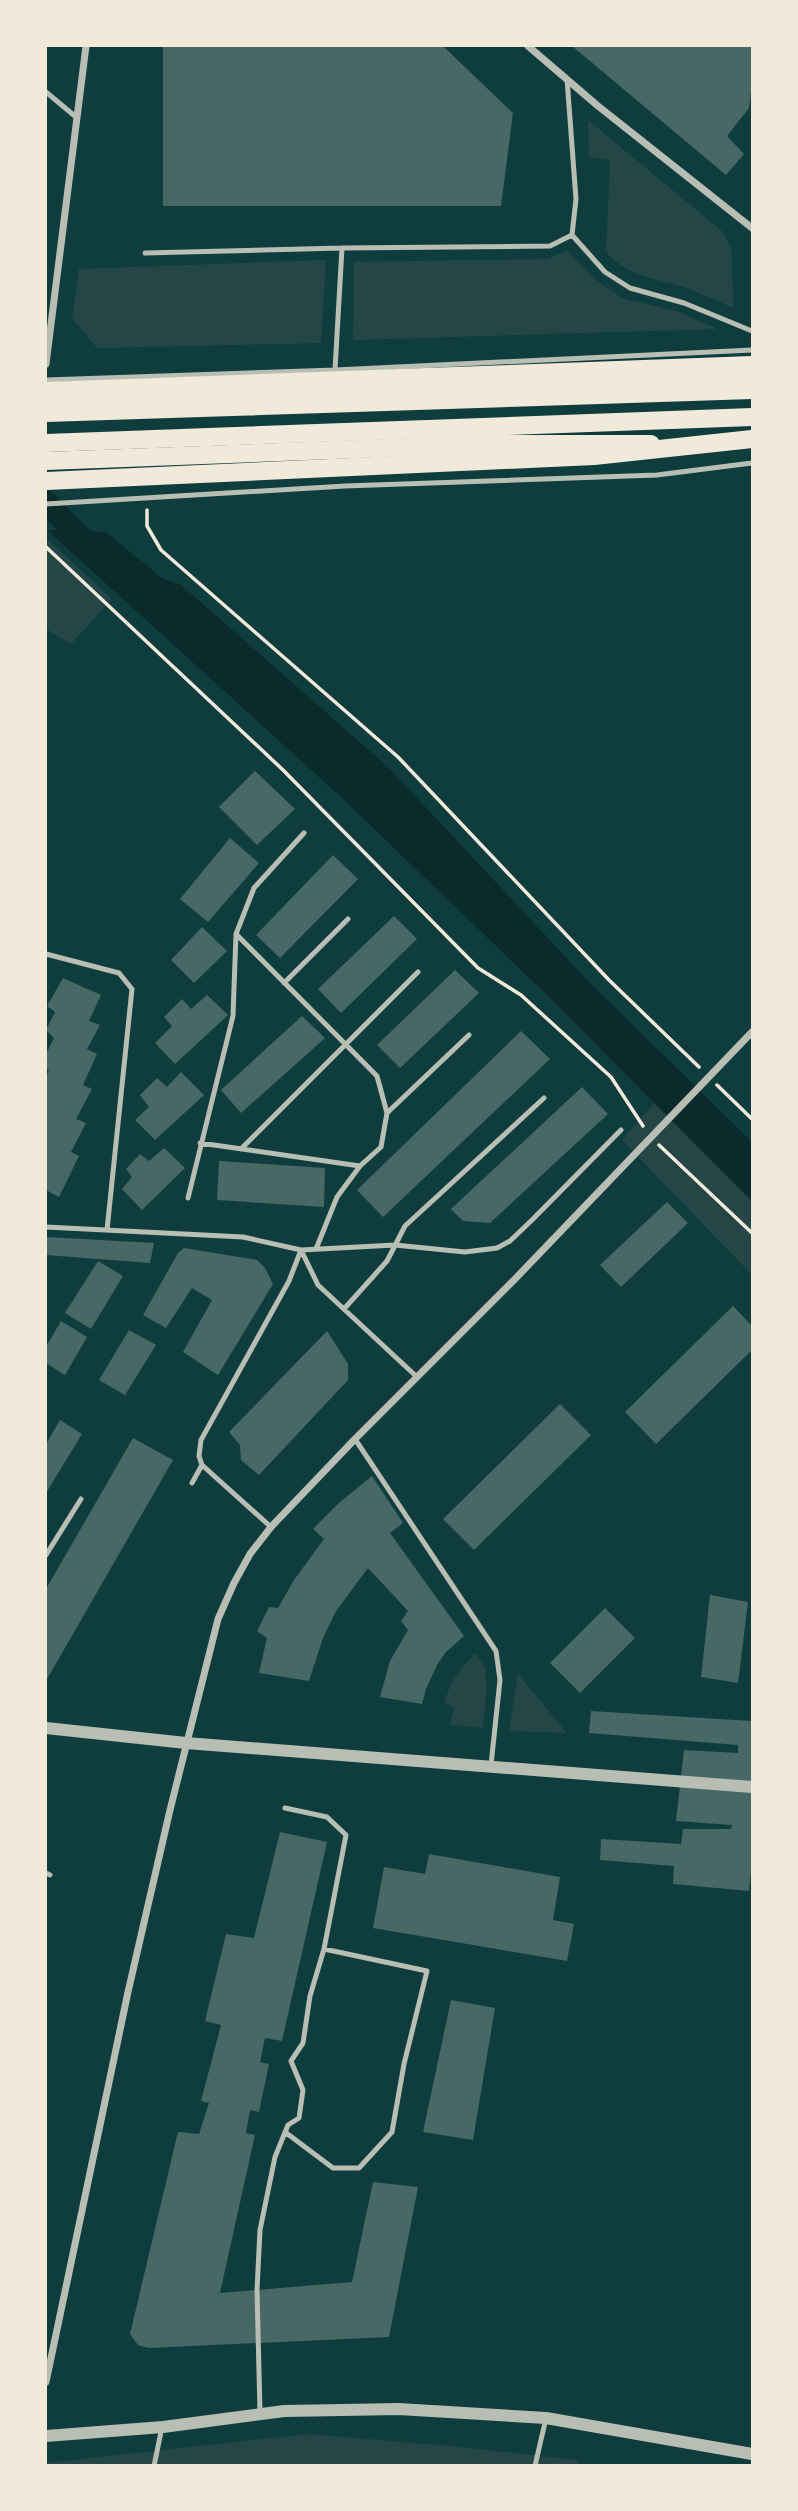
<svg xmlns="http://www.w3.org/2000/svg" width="798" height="2511" font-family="'Exo 2',sans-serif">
<rect width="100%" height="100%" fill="#0f3d3e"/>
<!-- green -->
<path fill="#244646" d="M588,120L723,232L732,252L733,308C718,301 702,294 687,288C654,277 631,279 606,252L610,160L589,157Z
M567,250L596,280L622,298L679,312L717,329L353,340L354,262L548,259Z
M326,260L321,343L97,348L72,318L79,269Z
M46,538L112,599L71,644L46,629Z
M654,1103L752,1201V1275L622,1140Z
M475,1653L485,1667L487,1688L483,1728L450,1725L454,1708L444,1702L453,1679Z
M518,1674L567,1733L509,1731Z
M309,2434L449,2446L579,2460L577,2466H46V2463Z"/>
<!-- water -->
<path fill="#0a2a2b" d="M47,530L106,532L163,579L180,584L388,767L589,982L752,1142V1201L547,995L342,798Z"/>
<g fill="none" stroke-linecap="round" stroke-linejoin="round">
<!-- canal -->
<path stroke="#0a2a2b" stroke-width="23" d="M46,502L95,552"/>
</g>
<!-- building -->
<path fill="#486865" d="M163,46H443L513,113L501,206H163Z
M572,46H752V83L749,108L727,136L744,154L726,175Z
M255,771L295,809L257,845L219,807Z
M230,838L259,863L208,922L180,899Z
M333,855L358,879L280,958L256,935Z
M394,916L417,939L341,1013L318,989Z
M202,927L227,951L194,983L171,960Z
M455,970L479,993L400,1068L377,1045Z
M63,978L101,995L89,1021L100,1025L87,1049L97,1054L83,1085L92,1089L76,1119L86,1123L71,1152L79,1156L59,1197L46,1190V1076L49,1070L46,1068V1054L54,1038L46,1030L55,1012L47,1006Z
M207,995L228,1015L175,1064L155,1043L172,1026L164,1017L182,999L191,1009Z
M302,1016L325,1038L241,1113L221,1090Z
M521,1031L550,1059L383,1217L357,1190Z
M181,1072L204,1095L155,1140L135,1120L149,1107L140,1095L157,1078L167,1087Z
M582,1087L608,1114L490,1223L463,1221L451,1209Z
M164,1148L185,1168L142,1210L122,1189L132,1177L126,1169L140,1154L149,1161Z
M219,1161L325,1168L324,1207L217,1200Z
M667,1202L688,1223L621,1287L600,1265Z
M46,1237L154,1243L150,1263L46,1255Z
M184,1248L257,1260L265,1268L273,1284L218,1375L183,1352L212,1300L192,1288L166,1328L143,1315L178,1253Z
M98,1261L123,1276L91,1329L65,1313Z
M733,1306L752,1326V1350L656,1444L625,1412Z
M61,1321L87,1337L65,1375L46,1363V1347Z
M129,1330L156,1345L125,1395L99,1380Z
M327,1331L348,1364V1380L259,1475L241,1460L240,1445L229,1432Z
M560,1404L591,1435L474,1550L443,1519Z
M60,1420L82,1434L46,1493V1444Z
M133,1438L173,1460L46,1681V1589Z
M372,1476L403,1523L390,1533L464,1636L445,1653L437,1665L426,1689L422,1704L380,1697L390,1661L408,1630L401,1621L408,1611L368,1568L336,1611L323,1638L309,1681L259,1673L267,1638L257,1631L269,1607L278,1608L294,1580L324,1539L313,1529L339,1503Z
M710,1595L748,1602L738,1683L701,1677Z
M605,1608L635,1638L580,1693L550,1663Z
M591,1711L752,1721V1861L749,1891L673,1884L674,1866L600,1860L601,1839L681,1844L683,1829H731L732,1825L676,1821L684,1750L738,1753V1745L589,1733Z
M280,1832L327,1842L282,2041L265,2038L260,2062L269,2064L259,2112L250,2110L246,2133L255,2135L220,2293L352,2282L373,2182L418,2187L389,2337L149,2348L138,2345L130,2334L178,2132L199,2134L209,2103L201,2101L221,2025L205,2021L226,1934L254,1938Z
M429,1854L560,1877L553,1920L574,1924L567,1961L373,1928L384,1867L425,1874Z
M451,2000L495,2008L473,2140L423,2132Z"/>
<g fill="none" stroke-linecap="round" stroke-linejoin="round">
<!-- path -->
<path stroke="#f1e9da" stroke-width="3.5" d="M147,510V526L161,550L398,757L609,980L699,1067
M46,547L283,770L478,968L521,995L611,1077L643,1126
M717,1085L752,1119
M659,1145L752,1233"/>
<!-- service -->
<path stroke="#b8beb3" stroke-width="5" d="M46,92L76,117
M572,235L605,272L630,288L684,303L752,331
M145,253L342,248L550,246L572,235L576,199L567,79
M335,370L342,248
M46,380L335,370L752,350
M46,504L345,486L657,475L752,463
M236,934L377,1076L387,1113L381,1147L360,1166L337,1197L316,1249
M46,954L119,973L132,989L107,1230
M284,983L348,919
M387,1113L469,1035
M200,1143L360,1166
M241,1149L418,972
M188,1198L233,1016L236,934L254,888L304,833
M46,1227L243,1237L301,1250L395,1245L465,1252L497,1248L510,1241L532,1220L621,1130
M301,1250L318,1285L417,1377
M344,1309L387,1261L405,1226L544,1098
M355,1439L496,1651L500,1680L491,1765
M192,1483L202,1465
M271,1527L202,1465L199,1456L201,1440L289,1281L301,1250
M46,1555L81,1499
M46,1873L50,1875
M285,2132L333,2168H359L392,2132L404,2064L427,1971L324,1949
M260,2412L257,2290L260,2230L275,2157L288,2125L299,2118L303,2090L291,2061L303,2043L310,1996L324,1949L346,1835L327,1817L285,1808
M154,2466L162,2427
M535,2466L546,2418"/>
<!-- minor -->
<path stroke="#b8beb3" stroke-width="7" d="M528,46L598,106L752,228
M46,364L86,46
M46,2382L128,1992L170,1810L218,1619L234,1583L250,1554L271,1527L355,1439L515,1279L752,1032"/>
<!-- tertiary -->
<path stroke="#b8beb3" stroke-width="12" d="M46,1728L186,1743L752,1787
M46,2436L163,2427L284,2411L399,2409L546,2418L752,2454"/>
<!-- primary -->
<path stroke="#f1e9da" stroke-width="18" d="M46,401L752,377
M46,461L489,444H651"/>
<!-- trunk -->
<path stroke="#f1e9da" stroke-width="18" d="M46,391L752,365
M46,413L752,390
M46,443L752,417
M46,481L594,456L752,439"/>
</g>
<!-- border -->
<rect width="798" height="2511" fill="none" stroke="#f1e9da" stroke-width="94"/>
</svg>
